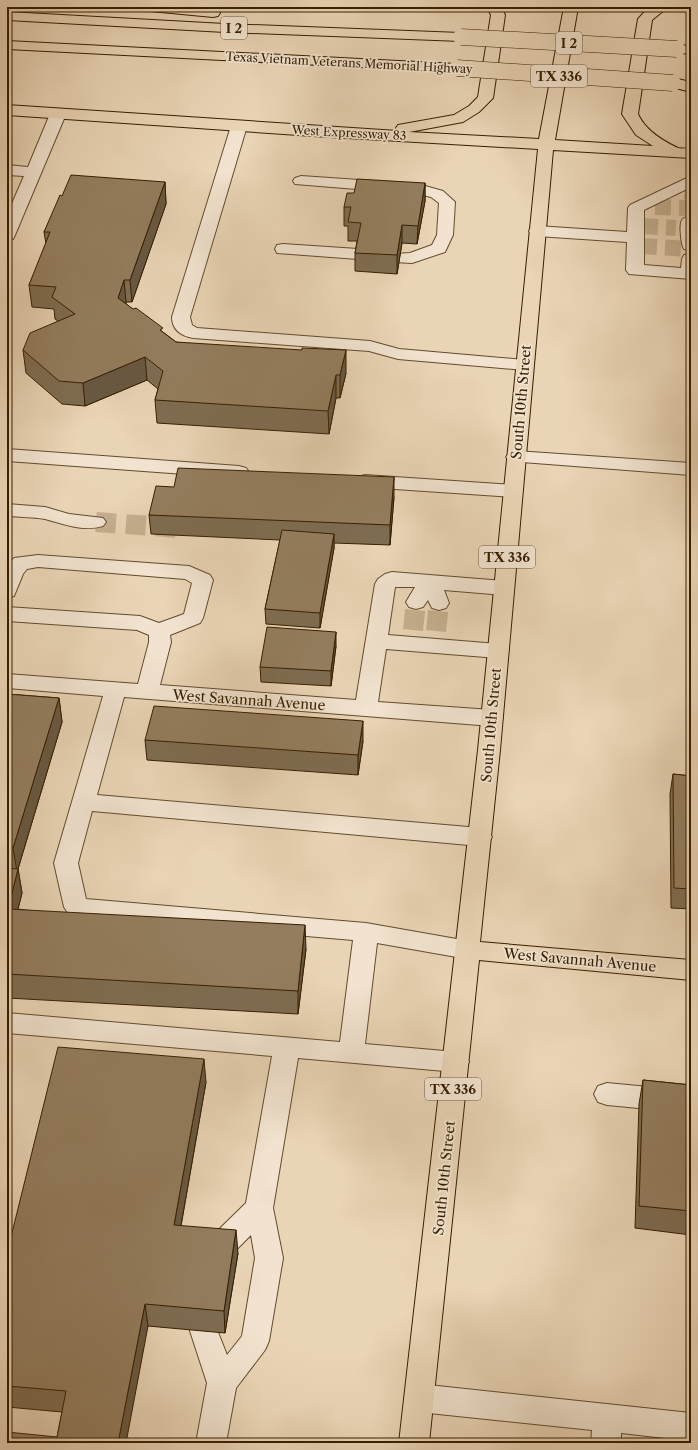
<svg xmlns="http://www.w3.org/2000/svg" width="698" height="1450" font-family="'Libre Caslon Text',serif">
<rect width="100%" height="100%" fill="#e9d4b5"/>
<filter id="stains"><feTurbulence type="fractalNoise" baseFrequency=".005" numOctaves="4"/><feColorMatrix values="0 0 0 0 .2 0 0 0 0 .09 0 0 0 0 .02 0 0 0 .5 -.17"/></filter>
<radialGradient id="worn" r=".72"><stop offset=".6" stop-color="#630" stop-opacity="0"/><stop offset="1" stop-color="#630" stop-opacity=".3"/></radialGradient>
<g fill="none" stroke-linecap="round" stroke-linejoin="round">
<!-- minor-tunnel-far1 -->
<path stroke="#c5b091" stroke-width="16" stroke-dasharray="16 8" stroke-linecap="butt" d="M685,191L691,192
M655,207L691,208
M642,226L676,228
M641,246L690,249"/>
<!-- minor-tunnel -->
<path stroke="#c5b091" stroke-width="20" stroke-dasharray="20 10" stroke-linecap="butt" d="M96,522L180,528
M413,630L416,602
M436,631L439,603"/>
<!-- minor casing -->
<g stroke="#634c2d" stroke-width="2">
<path id="minor" d="M58,109L63,111L66,114L15,235L13,239L7,240V215L24,176L7,175V165L28,167L50,114L53,111Z
M239,121L244,123L247,126L190,317L192,325L197,328L370,341L399,349L525,360L531,361L534,365L531,369L525,370L398,359L369,351L193,338C182,336 172,330 172,317L231,126L234,123Z
M301,176L418,184L443,191L455,202L453,235L445,252L412,263L394,262L392,258L394,254L410,253L432,245L437,235L439,203L431,197L418,194L295,184L293,181L295,178Z
M691,176V187L644,210V265L681,268L682,259L684,255L691,254V279L629,274L626,270L627,242L537,236L531,235L529,231L531,227L537,226L627,232L628,208L630,205Z
M691,216V250L684,249C681,244 679,224 682,220C684,217 688,217 691,216Z
M283,244L358,249L364,250L366,254L364,258L358,259L277,253L275,249L277,245Z
M7,449L239,466L246,468L249,472L246,476L239,478L7,461Z
M516,451L691,463V475L509,461L506,457L509,453Z
M365,475L513,485L520,487L523,491L520,495L513,497L365,487L358,485L355,481L358,477Z
M7,504L45,507L69,514L103,518L106,522L103,526C83,532 64,524 45,519C33,517 19,517 7,516Z
M38,555L189,566L210,575L213,580L203,618L200,623L170,635L171,642L160,685L356,700L375,584L378,579L385,574L392,572L504,581L511,583L514,588L511,593L504,595L444,590L449,603L446,608L439,610L432,608L428,600L423,607L416,609L409,607L406,602L415,587H395L388,635L498,644L505,646L509,651L505,656L498,658L386,649L378,702L492,710L500,713L503,718L500,723L492,726L124,697L97,795L480,828L488,831L492,837L488,843L480,846L92,811L78,863L86,899L366,923L468,941L477,943L480,950L477,957L468,959L377,943L365,1044L456,1052L465,1055L469,1062L465,1069L456,1072L298,1058L273,1208L283,1258L269,1341L265,1350L236,1388L226,1443H196L207,1383L190,1331L194,1322L204,1318L214,1322L227,1355L242,1336L255,1258L251,1235L226,1260L216,1263L206,1260L202,1251L206,1242L246,1203L272,1056L7,1033V1013L340,1042L353,940L76,916L68,913L64,907L54,863L103,696L7,688V674L138,684L149,642V635L137,630L7,621V607L140,616L159,623L184,614L192,583L185,579L38,567L27,569L23,574L14,596L7,598V567L14,558Z
M607,1083L691,1091V1113L607,1105L598,1102L594,1094L598,1086Z
M419,1384L691,1413V1441L621,1433V1443H591L592,1430L419,1412L409,1408L404,1398L409,1388Z"/>
</g>
<!-- major casing -->
<g stroke="#361e00" stroke-width="2">
<path id="major" d="M487,7H501L505,15L493,98L479,112L463,122L409,132L539,139L564,7H578L555,140L653,146L636,135L622,114L638,19L649,7H668L652,20L638,114C645,130 663,141 678,148C681,149 688,148 691,148V158L553,150L500,750L480,942L691,960V980L479,960L429,1443H399L478,750L538,149L313,136L7,115V105L398,131L396,128L398,125L454,115L469,106L478,97L491,15Z"/>
</g>
<!-- highway casing -->
<g stroke="#361e00" stroke-width="2">
<path id="highway" d="M143,7C167,7 194,4 218,10L220,13L218,16L213,17L150,11L145,10Z
M7,12L225,24L461,33L466,34L468,37L466,40L461,41L225,32L7,20Z
M7,41L457,64L462,65L464,68L462,71L457,72L7,49Z
M677,45L691,46V54L672,52L670,49L672,46Z
M673,78L691,82V92L668,86L665,83L668,80Z"/>
</g>
<!-- minor -->
<use href="#minor" fill="#f1e3cf" fill-rule="evenodd"/>
<!-- major -->
<use href="#major" fill="#e9d4b5" fill-rule="evenodd"/>
<!-- highway -->
<use href="#highway" fill="#e9d4b5" fill-rule="evenodd"/>
<!-- highway-bridge casing -->
<g stroke="#361e00" stroke-width="17" stroke-linecap="butt">
<path id="highway-bridge" d="M461,37L677,49
M457,68L673,83"/>
</g>
<!-- highway-bridge -->
<use href="#highway-bridge" stroke="#e9d4b5" stroke-width="16"/>
</g>
<!-- wall -->
<path fill="#7e6c51" stroke="#361e00" d="M165,182L166,204L132,302H126V304L176,342L346,373L340,398H336L329,434L157,423L155,400L158,389L147,380L85,406L62,404L26,373L23,350L58,321L55,319L54,309L32,307L29,285L46,244L44,232L62,196Z
M425,183V201L417,244L402,243L397,274L355,271V253L357,241H348V226H344V207Z
M394,497L390,545L334,543V548L320,628L266,624L265,609L280,540L151,534L149,515Z
M336,646L331,686L261,682L260,667Z
M7,694L59,698L62,722L18,869L22,893L18,909L306,949L298,1014L7,998Z
M145,740L363,741L358,775L147,760Z
M673,774L691,776V909L671,908L670,794Z
M643,1080L691,1085V1235L635,1228L639,1104Z
M206,1082L181,1226L238,1253L225,1333L148,1326L57,1437L62,1412L7,1407V1253Z"/>
<!-- shaded-wall -->
<path fill="#675842" stroke="#361e00" d="M165,182L166,204L132,302L130,280Z
M425,183V201L417,244L418,226Z
M402,225V243L397,274V255Z
M124,280L126,302L120,320L118,298Z
M346,350V373L340,398V375Z
M145,357L147,380L85,406L83,383Z
M336,375V398L329,434L328,411Z
M394,477V497L390,545V525Z
M334,534V548L320,628V613Z
M336,632V646L331,686V671Z
M59,698L62,722L17,872L13,848Z
M363,721V741L358,775V755Z
M18,869L22,893L12,932L8,909Z
M305,925L306,949L298,1014V991Z
M204,1059L206,1082L177,1248L174,1225Z
M236,1230L238,1253L225,1333L224,1311Z
M145,1304L148,1326L126,1443H118Z"/>
<!-- building -->
<path fill="#937d5e" stroke="#361e00" d="M71,175L165,182L130,280H124L118,298L133,309L136,308L163,328L160,330L176,342L302,350V348L346,350L340,375H336L328,411L155,400L163,371L145,357L83,383L59,381L23,350L30,333L75,314L52,297L56,287L29,285L50,232H44L60,195L62,196Z
M357,179L425,183L418,226L402,225L397,255L355,253L361,223L348,222L351,207H344L347,193H354Z
M178,468L394,477L390,525L149,515L156,486L174,487Z
M282,530L334,534L320,613L265,609Z
M267,627L336,632L331,671L260,667Z
M7,694L59,698L13,848H7Z
M154,706L363,721L358,755L145,740Z
M673,774L691,776V889L674,888Z
M7,868L18,869L8,909L305,925L298,991L7,974Z
M58,1047L204,1059L174,1225L236,1230L224,1311L145,1304L118,1443H7V1432L57,1437L66,1391L7,1386V1253Z
M643,1080L691,1085V1211L639,1206Z"/>
<g text-anchor="middle" stroke-width="3.5" stroke-linejoin="round" paint-order="stroke">
<!-- far-street labels -->
<g font-size="12" fill="#361e00" stroke="#f1e3cf">
<text transform="translate(349 63) rotate(3)" y="4">Texas Vietnam Veterans Memorial Highway</text>
<text transform="translate(349 133) rotate(3)" y="4">West Expressway 83</text>
</g>
<!-- shield labels -->
<g fill="#f1e3cf" stroke="#6e593e" stroke-width="1">
<rect x="221" y="17" width="26" height="22" rx="3"/>
<rect x="556" y="32" width="26" height="22" rx="3"/>
<rect x="531" y="65" width="56" height="22" rx="3"/>
<rect x="479" y="546" width="56" height="22" rx="3"/>
<rect x="425" y="1078" width="56" height="22" rx="3"/>
</g>
<g font-size="13" font-weight="bold" fill="#361e00">
<text x="234" y="33">I 2</text>
<text x="569" y="48">I 2</text>
<text x="559" y="81">TX 336</text>
<text x="507" y="562">TX 336</text>
<text x="453" y="1094">TX 336</text>
</g>
<!-- street labels -->
<g font-size="14" fill="#361e00" stroke="#f1e3cf">
<text transform="translate(521 402) rotate(-85)" y="5">South 10th Street</text>
<text transform="translate(249 700) rotate(4)" y="5">West Savannah Avenue</text>
<text transform="translate(491 725) rotate(-85)" y="5">South 10th Street</text>
<text transform="translate(580 960) rotate(5)" y="5">West Savannah Avenue</text>
<text transform="translate(444 1178) rotate(-84)" y="5">South 10th Street</text>
</g>
</g>
<!-- margin -->
<rect width="698" height="1450" fill="none" stroke="#e9d4b5" stroke-width="24"/>
<rect x="8" y="8" width="682" height="1434" fill="none" stroke="#361e00" stroke-width="2"/>
<rect x="12" y="12" width="674" height="1426" fill="none" stroke="#361e00"/>
<rect width="100%" height="100%" filter="url(#stains)"/>
<rect width="100%" height="100%" fill="url(#worn)"/>
</svg>
